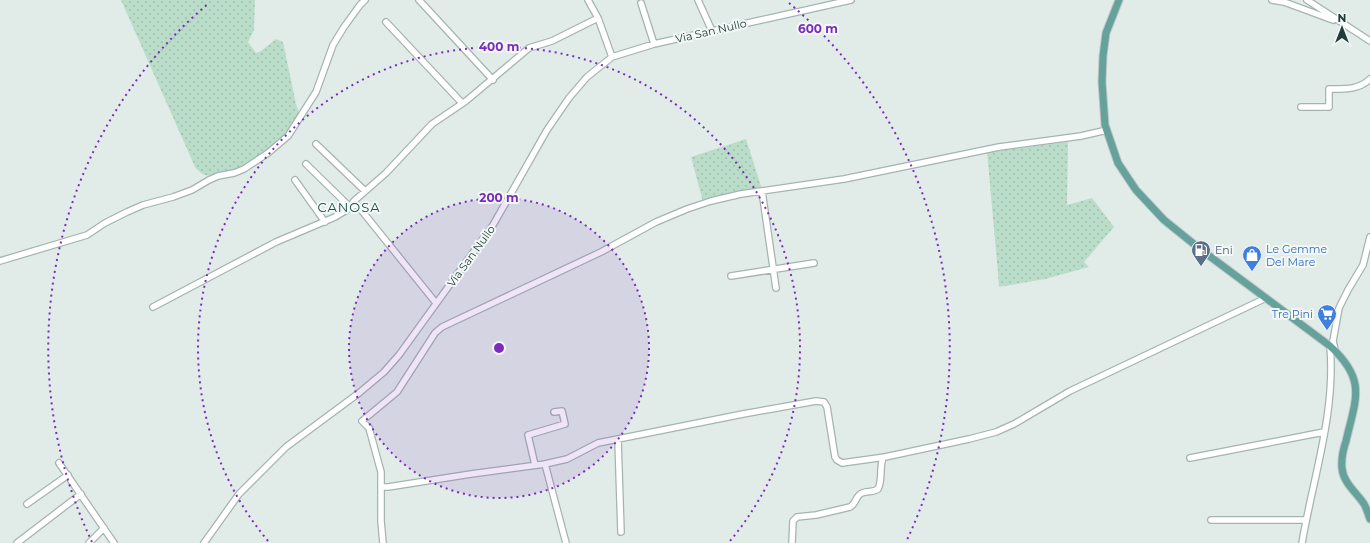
<svg xmlns="http://www.w3.org/2000/svg" width="1370" height="543" font-family="Montserrat,sans-serif">
<defs>
<pattern id="grass-dots" width="8" height="8" patternUnits="userSpaceOnUse"><rect width="8" height="8" fill="#baddc9"/><path d="M2 2h.1M6 6h.1" fill="none" stroke="#a0bfad" stroke-width="1.8" stroke-linecap="round"/></pattern>
</defs>
<rect width="100%" height="100%" fill="#e1ece9"/>
<!-- grass -->
<path fill="url(#grass-dots)" d="M121,0H255L254,30L248,42L256,53L261,51L276,39L283,42L296,104L300,115C294,122 290,131 283,137C270,151 225,181 205,175C201,174 198,170 195,167Z
M746,139L762,189L703,202L691,157Z
M1068,142L1067,205L1092,198L1114,227L1084,262L1089,267L1045,279L999,287L998,273L987,152Z"/>
<g fill="none" stroke-linecap="round" stroke-linejoin="round">
<!-- minor casing -->
<g stroke="#a4b4b1" stroke-width="8">
<path id="minor" d="M419,0L493,80
M588,0L598,18L612,57
M698,0L712,31
M1272,0L1284,2L1333,20
M1307,0L1370,41
M641,3L654,44
M386,22L462,103
M1301,107H1329V89C1344,89 1359,90 1370,79
M316,144L365,191
M306,164L350,207L354,201L386,173L432,124L466,101L529,48L552,41L598,18
M295,180L325,222
M762,191L776,288
M0,261L87,235L105,223L127,212L143,205L173,197L192,190L209,180L218,176L234,173L244,169L268,153L288,136L316,92L333,45L344,27L360,5L365,0
M731,276L814,263
M153,307L276,242L335,217L355,205L358,206L436,303
M1335,350L1333,341L1339,308L1348,290L1363,265L1370,237
M618,440L621,532
M1190,458L1324,432
M59,463L114,543
M545,464L566,543
M535,465L528,435L565,424L562,411L554,412
M381,487H388L471,474L545,464L567,459L598,443L743,414L816,401L824,402L827,407L835,457L837,460L842,463L885,457L969,439L996,432L1014,424L1070,391L1266,298
M27,504L68,475
M1211,520H1306
M17,543L81,494
M89,543L104,528
M204,543L239,494L286,447L359,393L384,372L399,355L493,225L547,130L569,98L587,77L612,57L654,44L851,0
M383,543L381,521V472L369,428L362,421L397,392L435,333L442,327L601,252L656,222L687,209L711,201L741,194L844,179L999,147L1081,136L1107,130
M792,543L793,521L797,517L816,515L850,507C856,504 856,495 862,493C868,490 873,493 878,489C883,479 879,468 883,458
M1302,543C1313,478 1336,412 1330,346"/>
</g>
<!-- major casing -->
<g stroke="#c1c9c8" stroke-width="9">
<path id="major" d="M1119,0L1106,33L1103,56L1102,82L1105,125L1118,163L1136,190L1164,220L1200,249L1330,346C1367,380 1356,398 1346,441C1343,450 1341,459 1342,468C1343,483 1357,493 1364,504C1367,509 1368,514 1370,519"/>
</g>
<!-- minor -->
<use href="#minor" stroke="#fff" stroke-width="5.5"/>
<!-- major -->
<use href="#major" stroke="#66a29c" stroke-width="7"/>
</g>
<!-- distance rings -->
<circle cx="499" cy="348" r="150" fill="#7b2cbf" fill-opacity=".12"/>
<g fill="none" stroke="#7b2cbf" stroke-width="2" stroke-dasharray="2 4">
<circle cx="499" cy="348" r="150"/>
<path d="M268 541A301 301 0 1 1 730 541"/>
<path d="M92 542A451 451 0 0 1 209 3M789 3A451 451 0 0 1 906 542"/>
</g>
<!-- icons -->
<defs>
<g id="fuel-pin" transform="scale(1)"><path d="M0 17L-7.5 6A9.5 9.5 0 1 1 7.5 6Z" fill="#5c6f8a" stroke="#f2f8f6"/><path d="M-5.5-6h7V0h2V4h1.3V-2.5L3-4.5l.8-.8L6-3V5H2.5V1h-1V6h-7ZM-4.2-4.7v3.2H.2V-4.7Z" fill="#fff"/></g>
<g id="shop-pin" transform="scale(1)"><path d="M0 17L-7.5 6A9.5 9.5 0 1 1 7.5 6Z" fill="#3f7fe0" stroke="#f2f8f6"/><path d="M-5-2.5h2.3a2.7 3.5 0 0 1 5.4 0H5L5.5 6h-11ZM-1.5-2.5h3a1.5 2.3 0 0 0-3 0Z" fill="#fff"/></g>
<g id="supermarket-pin" transform="scale(1)"><path d="M0 17L-7.5 6A9.5 9.5 0 1 1 7.5 6Z" fill="#3f7fe0" stroke="#f2f8f6"/><path d="M-6-5.5h2.5l.6 2H6L4.5 2H-2.5L-4.4-4H-6ZM-1.5 3.2a1.3 1.3 0 1 0 .1 0ZM3 3.2a1.3 1.3 0 1 0 .1 0Z" fill="#fff"/></g>
</defs>
<g fill-rule="evenodd">
<use href="#fuel-pin" x="1201" y="250"/>
<use href="#shop-pin" x="1252" y="255"/>
<use href="#supermarket-pin" x="1327" y="314"/>
</g>
<g text-anchor="middle" stroke-width="4" stroke-linejoin="round" paint-order="stroke">
<!-- street labels -->
<g font-size="11" fill="#213d3a" stroke="#f2f8f6">
<text transform="translate(711 31) rotate(-13)" y="4">Via San Nullo</text>
<text transform="translate(471 256) rotate(-54)" y="4">Via San Nullo</text>
</g>
<!-- shop labels -->
<g font-size="11" fill="#366cbe" stroke="#f2f8f6" text-anchor="start">
<text x="1266" y="253">Le Gemme<tspan x="1266" dy="13">Del Mare</tspan></text>
<text x="1313" y="318" text-anchor="end">Tre Pini</text>
</g>
<!-- service labels -->
<g font-size="11" fill="#4e5e75" stroke="#f2f8f6" text-anchor="start">
<text x="1215" y="254">Eni</text>
</g>
<!-- quarter labels -->
<g font-size="13" letter-spacing="1" fill="#1d4f4b" stroke="#f2f8f6">
<text x="349" y="212">CANOSA</text>
</g>
</g>
<circle cx="499" cy="348" r="6" fill="#7b2cbf" stroke="#f2f8f6" stroke-width="2"/>
<g font-size="12" text-anchor="middle" font-weight="bold" fill="#7b2cbf" stroke="#f2f8f6" stroke-width="4" stroke-linejoin="round" paint-order="stroke">
<text x="818" y="33">600 m</text>
<text x="499" y="51">400 m</text>
<text x="499" y="202">200 m</text>
</g>
<!-- north arrow -->
<g transform="translate(1342 28)" stroke="#f2f8f6" stroke-width="3" paint-order="stroke">
<path d="M0-3L7 15L0 10L-7 15Z" fill="#213d3a"/>
<text y="-6" font-size="11" font-weight="bold" text-anchor="middle" fill="#213d3a">N</text>
</g>
</svg>
